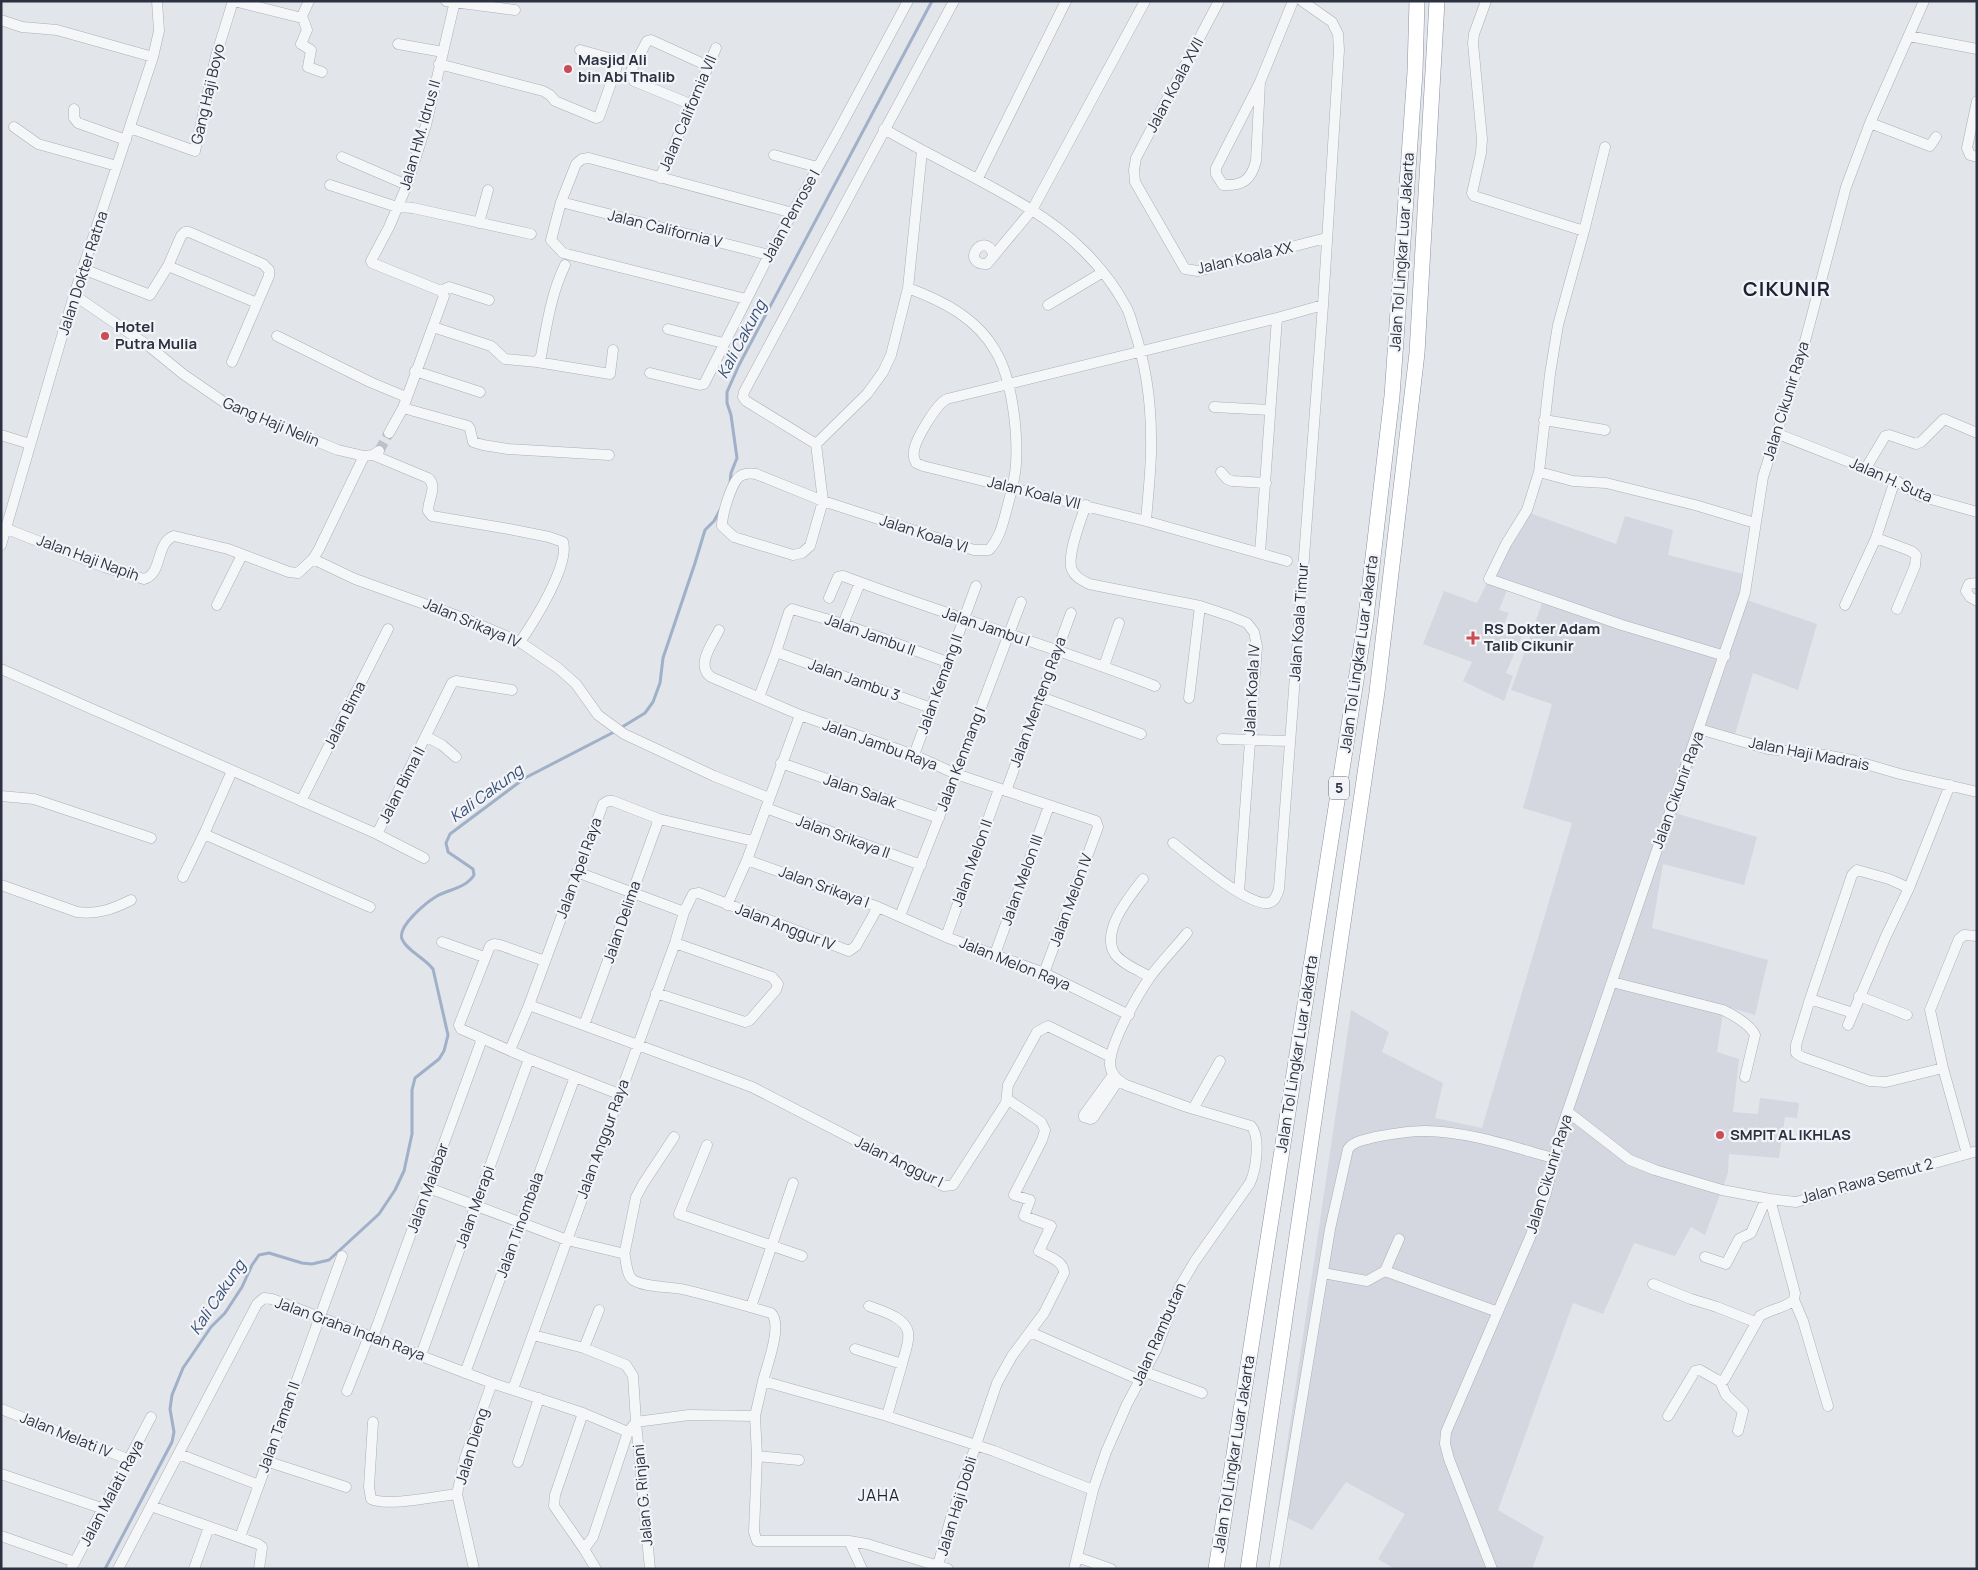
<svg xmlns="http://www.w3.org/2000/svg" width="1978" height="1570" font-family="Manrope,sans-serif">
<rect width="100%" height="100%" fill="#e2e5ea"/>
<!-- built -->
<path fill="#d4d7df" d="M1527,512L1616,544L1625,516L1673,530L1668,555L1747,575L1741,598L1817,624L1798,690L1753,673L1733,741L1705,732L1678,814L1757,837L1744,885L1663,864L1652,928L1768,960L1755,1015L1724,1006L1717,1052L1739,1059L1733,1112L1758,1114L1760,1098L1799,1103L1797,1118L1785,1117L1779,1158L1729,1154L1728,1173L1705,1235L1691,1227L1675,1256L1634,1243L1603,1314L1573,1303L1498,1510L1544,1537L1532,1569H1395L1378,1559L1405,1514L1346,1482L1312,1530L1277,1513L1351,1010L1389,1032L1382,1052L1443,1083L1435,1118L1482,1128L1572,823L1523,808L1552,704L1511,690L1545,595L1491,577Z
M1487,583L1507,590L1499,610L1509,613L1504,624L1523,633L1506,673L1513,676L1504,701L1463,681L1472,662L1423,644L1444,591L1477,603Z"/>
<g fill="none" stroke-linecap="round" stroke-linejoin="round">
<!-- stream -->
<path stroke="#9fb0c8" stroke-width="3" d="M730,484L731,473L737,458L731,415L727,403V392L739,365L932,1
M105,1569L172,1442L174,1432L170,1409L172,1395L183,1368L211,1327L225,1313L242,1287L252,1265L259,1255L269,1253L302,1263L312,1264L329,1260L379,1214L395,1190L404,1171L412,1134V1090L415,1078L439,1059L444,1051L448,1035L433,969C425,958 406,950 402,939C397,926 427,902 437,896C450,889 466,888 474,875L473,869L448,852L446,843L450,834L525,778L614,732L645,713L653,702L660,683L663,658L695,563L705,530L714,521L720,510"/>
<!-- minor-tunnel -->
<path stroke="#bdc1c8" stroke-width="10" stroke-dasharray="10 5" stroke-linecap="butt" d="M379,451L389,433"/>
<!-- minor casing -->
<g stroke="#abafb7" stroke-width="11">
<path id="minor" d="M234,1L302,18
M309,1L302,16L307,30L301,44L311,50L308,67L322,72
M446,1L515,10
M1219,1L1136,158L1134,170L1135,182L1185,269L1198,271L1326,238
M1486,1L1474,34L1473,43L1482,139L1481,153L1472,193L1474,196L1584,231L1558,325L1550,374L1539,472L1527,510L1506,544L1489,579L1622,625L1725,656
M1,20L22,27L57,30L153,57
M1909,36L1977,49
M398,44L443,52
M439,64L543,91L550,95L555,101L596,118L599,117L616,69L617,63L609,58L580,50
M1260,82L1256,161C1251,180 1243,186 1223,185L1216,174V168L1260,82L1293,1
M1977,101L1967,148L1970,155L1977,157
M690,104L634,81L631,71L647,41L651,40L708,66
M74,109V118L78,123L126,140
M1870,123L1930,146L1936,137
M14,127L38,144L117,166
M130,128L195,151L216,56L233,1
M884,129C932,157 983,180 1030,209C1068,232 1104,266 1125,305C1129,311 1131,319 1133,326C1145,361 1151,400 1151,438C1152,465 1148,493 1146,521
M774,155L817,167
M342,157L407,185
M660,178L716,48
M978,178L1066,1
M330,185L397,207L413,208L531,234
M561,202L769,255
M479,223L488,190
M1584,231L1605,147
M993,254C984,229 959,265 987,264L1032,210L1145,1
M168,266L257,303
M83,269L150,295L168,266L181,236L185,232H189L263,264L269,270V276L232,362
M908,288C943,301 977,318 996,352C1012,379 1018,432 1016,464C1015,481 1010,496 1006,512C1002,527 999,539 989,550H974L823,501L756,474C750,473 742,473 737,479C730,489 722,514 722,526L734,537L793,555L802,553L810,546L823,501L816,444L746,401L743,397L744,392L954,1
M441,291L449,287L489,300
M74,295L150,347L183,374L228,405L338,450L364,456L373,455L379,451
M746,299L563,253L551,240L561,202L576,164L582,159L589,158L793,213
M1048,305L1103,272
M433,327L491,346L505,359L537,362L541,356C547,324 551,294 565,265
M668,329L723,343
M277,336L370,382L406,397
M537,362L610,374L613,350
M415,371L480,392
M650,373L700,385L704,384L769,255L836,135L908,1
M1214,407L1270,410
M403,408L468,426L470,429L473,442L483,445L508,449L609,455
M1544,420L1605,430
M389,433L403,408L444,296L441,291L372,263L371,261L389,227L407,185L426,125L455,1
M1778,434L1895,480L1920,496L1977,512
M1,435L30,444
M816,444L867,394L883,372L891,355L908,288L922,151
M373,455L428,478C438,486 428,499 428,511L432,516L509,529L549,537L563,542C570,565 533,623 520,642
M1866,468L1885,436L1889,435L1916,444L1921,442L1944,419L1977,433
M1221,472L1227,479L1232,481L1266,483
M1539,472L1573,481L1606,483L1695,505L1755,523
M1086,505C1081,519 1066,557 1072,570C1076,578 1082,580 1089,584L1200,606L1230,616L1247,623L1254,632L1257,646L1239,892
M7,529L104,567L144,579C163,574 155,543 174,536L228,549L289,572L298,573L313,559L319,549L364,456
M1876,538L1911,551L1916,555L1915,566L1897,609
M1,545L74,295L153,57L159,31L157,1
M1260,553L1277,318
M313,559L355,579L466,619L520,642L558,668L576,684L598,715L624,734L714,776L769,798
M1287,561L1146,521L923,466L916,463C914,459 913,455 914,451C915,440 937,403 947,399L1277,318L1323,305
M1977,583L1969,584L1966,591L1970,597L1977,601
M829,598L838,577L843,576C946,615 1052,646 1155,686
M217,605L242,555
M1845,605L1876,538L1895,480
M843,624L860,583
M719,630C713,643 695,665 711,677L800,715L914,755L956,774L1096,821L1098,827L1044,973
M776,652L931,708
M1104,666L1119,623
M1,669L377,834L424,858
M759,697L776,652L789,612L792,609L843,624L947,662
M1041,697L1141,734
M1189,698L1200,606
M1699,729L1768,749L1825,755L1852,760L1900,774L1977,792
M427,737L442,745L456,757
M1222,739L1290,741
M914,755L976,586
M781,763L939,818
M232,771L204,834L370,907
M1006,791L1071,613
M1,796L34,799L151,838
M301,801L388,629
M766,808L921,865
M377,834L452,683L456,681L512,690
M1173,843C1191,857 1247,906 1268,903C1275,902 1277,895 1279,889L1323,305L1339,50L1338,34L1332,22L1302,1
M747,860L878,907L946,937L1044,973L1129,1015
M577,872L684,912
M183,877L204,834
M1143,879C1130,896 1100,931 1115,954C1122,964 1140,971 1150,977
M1,885L77,912C97,915 113,909 131,900
M727,905L747,860L800,715
M900,916L956,774L1021,602
M946,937L999,789
M442,942L484,957
M995,954L1049,806
M545,961L500,945L494,944L490,946L459,1025L461,1029L529,1059L619,1094
M1612,982L1723,1010C1733,1015 1750,1024 1755,1035L1745,1077
M656,993L745,1022L750,1020L776,990L778,984L772,977L675,943
M1859,996L1907,1015
M1810,999L1796,1045V1053L1802,1057L1870,1081L1886,1082L1943,1068
M529,1005L752,1087L944,1186L953,1185L1006,1103L1008,1085L1037,1032L1048,1026L1111,1057
M1853,1013L1810,999L1852,875L1857,870L1889,879L1909,888
M584,1025C610,957 634,887 659,819
M1848,1025L1886,936L1909,888L1950,785
M510,1050L529,1005L603,804L608,801H613L659,819L753,841
M1113,1075L1084,1115V1117L1090,1119L1093,1118L1118,1081
M1193,1109L1220,1061
M1568,1112L1630,1160L1655,1170L1722,1190L1770,1199L1796,1202L1977,1151
M707,1145L679,1214L802,1256
M1967,1154L1943,1068L1930,1010L1959,939L1964,935L1977,936
M429,1188L567,1240L621,1253L625,1251L636,1197L643,1184L674,1137
M1770,1199L1795,1293L1794,1300L1803,1321L1828,1406
M624,1251C626,1259 626,1275 633,1280C646,1288 671,1286 686,1290C715,1297 743,1305 771,1313C783,1325 767,1365 763,1381L887,1416L994,1451L1093,1490
M1705,1257L1726,1264L1739,1239L1751,1233L1766,1199
M1385,1271L1498,1312
M1323,1273L1367,1281L1385,1271L1399,1239
M1653,1284L1691,1299L1717,1307L1755,1322
M869,1306C881,1311 905,1317 908,1332C910,1342 904,1355 902,1364
M751,1307L793,1183
M1030,1332L1140,1380
M533,1335L584,1348L626,1365L633,1376L636,1422L650,1569
M373,1337L482,1039
M584,1348L599,1310
M855,1349L902,1364L887,1416
M421,1355L529,1059
M1145,1372L1202,1393
M465,1373L575,1077
M763,1381L755,1416L757,1456L754,1532L757,1541H849L867,1544L948,1569
M1720,1381L1726,1395L1743,1411L1738,1431
M513,1389L675,943L684,912L693,894L699,893L849,951L856,946L878,907
M347,1391L369,1336
M1,1409L130,1460
M583,1413L555,1495L554,1506L584,1549L596,1569
M1668,1416L1695,1371L1700,1370L1719,1381L1724,1380L1760,1316C1771,1309 1785,1308 1794,1300
M373,1422L369,1487L371,1499C388,1507 437,1496 457,1494
M636,1422L689,1415L755,1416
M179,1454L259,1485
M757,1456L799,1460
M266,1461L346,1487
M518,1462L539,1398
M1,1474L104,1509
M151,1506L258,1544L262,1547L259,1569
M1,1536L75,1562
M240,1537L342,1256
M849,1541L862,1569
M584,1549L593,1537L628,1432
M1077,1557L1111,1569
M71,1569L151,1417
M118,1569L257,1304L264,1298L272,1299L492,1383L583,1413L628,1432L636,1422
M194,1569L209,1527
M474,1569L457,1494L465,1458L492,1383
M937,1569L950,1521L997,1383L1012,1356L1044,1313L1064,1273C1064,1261 1049,1257 1039,1251L1051,1226L1024,1216L1030,1200L1014,1195L1042,1140L1045,1130L1041,1122L1007,1099
M1074,1569L1093,1490L1106,1452L1127,1404L1156,1350L1179,1288L1195,1261L1250,1183C1256,1170 1261,1137 1251,1126L1187,1107L1126,1085C1118,1080 1111,1075 1110,1065C1109,1045 1138,994 1150,977C1161,962 1175,948 1187,933
M1274,1569L1330,1229L1348,1149C1355,1140 1365,1140 1375,1137C1391,1134 1409,1131 1425,1131C1466,1131 1513,1147 1553,1158
M1492,1569L1449,1459L1445,1444L1446,1432L1531,1235L1546,1193L1560,1133L1745,593L1763,477L1800,360L1846,187L1870,123L1924,1"/>
</g>
<!-- highway casing -->
<g stroke="#8a91a0" stroke-width="16">
<path id="highway" d="M1216,1569L1366,617L1392,396L1415,72L1417,1
M1248,1569L1377,692L1417,353L1437,1"/>
</g>
<!-- minor -->
<use href="#minor" stroke="#f5f6f8" stroke-width="10"/>
<!-- highway -->
<use href="#highway" stroke="#fff" stroke-width="15"/>
</g>
<!-- markers -->
<g fill="#ca4c56" stroke="#f2f4f7" stroke-width="2">
<circle cx="568" cy="69" r="5"/>
<circle cx="105" cy="336" r="5"/>
<path d="M1470.5 630.5h5v5h5v5h-5v5h-5v-5h-5v-5h5z"/>
<circle cx="1720" cy="1135" r="5"/>
</g>
<g text-anchor="middle" stroke-width="4.5" stroke-linejoin="round" paint-order="stroke">
<!-- shield labels -->
<rect fill="#f2f4f7" stroke="#676c78" stroke-width="1" x="1329" y="776.5" width="20" height="23" rx="4"/>
<g font-size="14" font-weight="bold" fill="#2b3141">
<text x="1339" y="793">5</text>
</g>
<!-- poi labels -->
<g font-size="15" font-weight="bold" fill="#2b3141" stroke="#f2f4f7" text-anchor="start">
<text x="578" y="65">Masjid Ali<tspan x="578" dy="17">bin Abi Thalib</tspan></text>
<text x="115" y="332">Hotel<tspan x="115" dy="17">Putra Mulia</tspan></text>
<text x="1484" y="634">RS Dokter Adam<tspan x="1484" dy="17">Talib Cikunir</tspan></text>
<text x="1730" y="1140">SMPIT AL IKHLAS</text>
</g>
<!-- street labels -->
<g font-size="15" fill="#2b3141" stroke="#f2f4f7">
<text transform="translate(1175 85) rotate(-62)" y="5">Jalan Koala XVII</text>
<text transform="translate(208 94) rotate(-77)" y="5">Gang Haji Boyo</text>
<text transform="translate(688 113) rotate(-67)" y="5">Jalan California VII</text>
<text transform="translate(420 135) rotate(-74)" y="5">Jalan HM. Idrus II</text>
<text transform="translate(791 216) rotate(-61)" y="5">Jalan Penrose I</text>
<text transform="translate(665 229) rotate(14)" y="5">Jalan California V</text>
<text transform="translate(1402 252) rotate(-86)" y="5">Jalan Tol Lingkar Luar Jakarta</text>
<text transform="translate(1245 258) rotate(-13)" y="5">Jalan Koala XX</text>
<text transform="translate(83 273) rotate(-72)" y="5">Jalan Dokter Ratna</text>
<text transform="translate(1786 401) rotate(-73)" y="5">Jalan Cikunir Raya</text>
<text transform="translate(271 422) rotate(23)" y="5">Gang Haji Nelin</text>
<text transform="translate(1891 480) rotate(24)" y="5">Jalan H. Suta</text>
<text transform="translate(1034 493) rotate(14)" y="5">Jalan Koala VII</text>
<text transform="translate(924 534) rotate(18)" y="5">Jalan Koala VI</text>
<text transform="translate(88 558) rotate(20)" y="5">Jalan Haji Napih</text>
<text transform="translate(1299 622) rotate(-86)" y="5">Jalan Koala Timur</text>
<text transform="translate(472 623) rotate(23)" y="5">Jalan Srikaya IV</text>
<text transform="translate(986 627) rotate(19)" y="5">Jalan Jambu I</text>
<text transform="translate(870 635) rotate(20)" y="5">Jalan Jambu II</text>
<text transform="translate(1359 654) rotate(-82)" y="5">Jalan Tol Lingkar Luar Jakarta</text>
<text transform="translate(854 680) rotate(20)" y="5">Jalan Jambu 3</text>
<text transform="translate(940 684) rotate(-70)" y="5">Jalan Kemang II</text>
<text transform="translate(1252 690) rotate(-87)" y="5">Jalan Koala IV</text>
<text transform="translate(1038 702) rotate(-70)" y="5">Jalan Menteng Raya</text>
<text transform="translate(345 715) rotate(-63)" y="5">Jalan Bima</text>
<text transform="translate(880 745) rotate(20)" y="5">Jalan Jambu Raya</text>
<text transform="translate(1809 754) rotate(11)" y="5">Jalan Haji Madrais</text>
<text transform="translate(961 759) rotate(-69)" y="5">Jalan Kenmang I</text>
<text transform="translate(402 785) rotate(-63)" y="5">Jalan Bima II</text>
<text transform="translate(1678 790) rotate(-70)" y="5">Jalan Cikunir Raya</text>
<text transform="translate(860 791) rotate(19)" y="5">Jalan Salak</text>
<text transform="translate(843 837) rotate(20)" y="5">Jalan Srikaya II</text>
<text transform="translate(972 863) rotate(-70)" y="5">Jalan Melon II</text>
<text transform="translate(579 868) rotate(-70)" y="5">Jalan Apel Raya</text>
<text transform="translate(1022 880) rotate(-70)" y="5">Jalan Melon III</text>
<text transform="translate(824 887) rotate(20)" y="5">Jalan Srikaya I</text>
<text transform="translate(1071 900) rotate(-70)" y="5">Jalan Melon IV</text>
<text transform="translate(622 922) rotate(-71)" y="5">Jalan Delima</text>
<text transform="translate(785 927) rotate(21)" y="5">Jalan Anggur IV</text>
<text transform="translate(1015 964) rotate(22)" y="5">Jalan Melon Raya</text>
<text transform="translate(1297 1054) rotate(-81)" y="5">Jalan Tol Lingkar Luar Jakarta</text>
<text transform="translate(603 1139) rotate(-70)" y="5">Jalan Anggur Raya</text>
<text transform="translate(899 1162) rotate(26)" y="5">Jalan Anggur I</text>
<text transform="translate(1549 1174) rotate(-73)" y="5">Jalan Cikunir Raya</text>
<text transform="translate(1867 1181) rotate(-15)" y="5">Jalan Rawa Semut 2</text>
<text transform="translate(428 1188) rotate(-70)" y="5">Jalan Malabar</text>
<text transform="translate(475 1207) rotate(-70)" y="5">Jalan Merapi</text>
<text transform="translate(520 1225) rotate(-70)" y="5">Jalan Tinombala</text>
<text transform="translate(350 1329) rotate(20)" y="5">Jalan Graha Indah Raya</text>
<text transform="translate(1159 1334) rotate(-66)" y="5">Jalan Rambutan</text>
<text transform="translate(279 1427) rotate(-70)" y="5">Jalan Taman II</text>
<text transform="translate(66 1435) rotate(22)" y="5">Jalan Melati IV</text>
<text transform="translate(472 1446) rotate(-73)" y="5">Jalan Dieng</text>
<text transform="translate(1234 1454) rotate(-81)" y="5">Jalan Tol Lingkar Luar Jakarta</text>
<text transform="translate(112 1493) rotate(-62)" y="5">Jalan Malati Raya</text>
<text transform="translate(643 1495) rotate(-95)" y="5">Jalan G. Rinjani</text>
<text transform="translate(957 1506) rotate(-73)" y="5">Jalan Haji Dobli</text>
</g>
<!-- water labels -->
<g font-size="16" font-style="italic" fill="#364d74" stroke="#f2f4f7">
<text transform="translate(741 339) rotate(-62)" y="6">Kali Cakung</text>
<text transform="translate(486 793) rotate(-36)" y="6">Kali Cakung</text>
<text transform="translate(217 1297) rotate(-56)" y="6">Kali Cakung</text>
</g>
<!-- neighbourhood labels -->
<g font-size="16" letter-spacing="1" fill="#1d2232" stroke="#f2f4f7">
<text x="879" y="1501">JAHA</text>
</g>
<!-- district labels -->
<g font-size="20" font-weight="bold" letter-spacing="1" fill="#1d2232" stroke="#f2f4f7">
<text x="1787" y="296">CIKUNIR</text>
</g>
</g>
<!-- border -->
<rect width="1978" height="1570" fill="none" stroke="#2b3141" stroke-width="5"/>
</svg>
